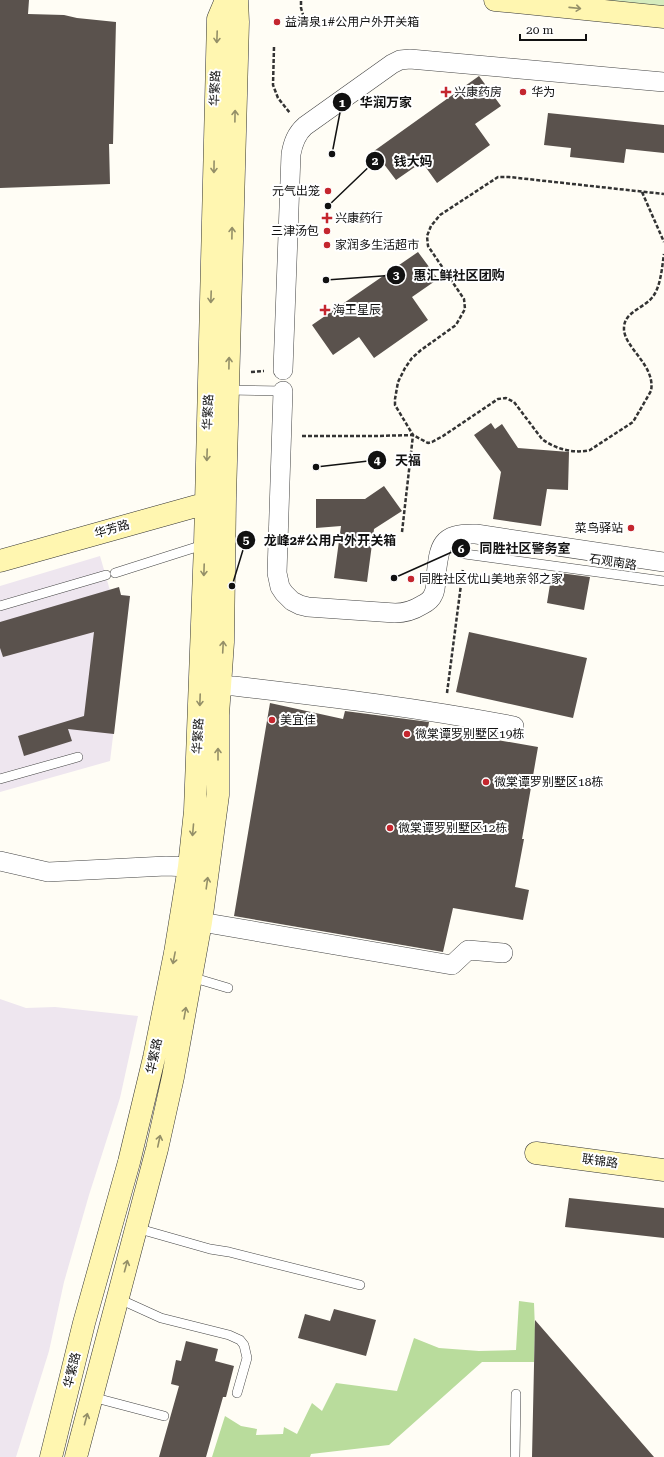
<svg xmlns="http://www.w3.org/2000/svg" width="664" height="1457" font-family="'Roboto Serif','Noto Sans SC',serif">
<rect width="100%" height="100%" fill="#fffdf5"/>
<!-- industrial -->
<path fill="#eee6ef" d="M100,556L111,594L130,596L110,761L0,792V586Z
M0,999L26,1008L55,1007L138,1016L120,1098L89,1195L64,1282L49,1351L16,1457H0Z"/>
<!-- green -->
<path fill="#d5ebbd" d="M585,0H664V9Z"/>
<!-- forest -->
<path fill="#b9dc9c" d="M519,1301L534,1303L535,1330L534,1362H482L389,1445L311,1454L310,1457H212L225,1416L241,1426L257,1429L256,1435L283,1434L284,1427L297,1434L312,1403L322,1411L336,1383L397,1391L414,1338L439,1348L479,1351L516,1350Z"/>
<!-- building -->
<path fill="#5a524d" d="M0,0H29L28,14L64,15L77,18L116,22L113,144H109L110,184L0,188Z
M479,76L501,106L475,124L490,145L437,183L422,162L396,180L374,151Z
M548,113L664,125V153L626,149L624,163L570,157L571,148L544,145Z
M418,252L438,279L412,297L428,320L374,358L359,337L333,355L312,325Z
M491,423L495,429L502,424L518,448L569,452L568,490L547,489L541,526L493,519L501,472L474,435Z
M384,486L402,511L374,529L367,582L334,578L341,526L316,528V499H365Z
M552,572L590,577L584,610L547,603Z
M119,587L121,595L130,596L114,734L68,729L72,741L24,756L18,736L84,716L94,632L3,657L0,648V622Z
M469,632L587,658L573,718L456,692Z
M270,703L343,719L345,711L429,722L428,728L538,747L522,839H524L515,887L529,890L523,920L453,908L443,952L234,916Z
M569,1198L664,1208V1238L565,1227Z
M334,1309L376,1320L366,1356L298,1338L305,1314L330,1321Z
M535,1320L654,1457H532Z
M186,1341L218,1349L215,1361L234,1366L226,1397H223L206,1457H159L179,1386L171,1384L176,1360L181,1361Z"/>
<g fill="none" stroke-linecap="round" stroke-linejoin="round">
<!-- lane casing -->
<g stroke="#444" stroke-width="10">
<path id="lane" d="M228,390L283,391
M465,554L664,581
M115,573L206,544
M0,606L106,575
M0,779L78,757
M191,977L228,988
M136,1228L210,1249L229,1252L360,1285
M117,1298L161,1318L229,1335L240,1340L244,1345L247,1358L237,1393
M92,1397L164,1416
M515,1457L516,1394"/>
</g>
<!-- street casing -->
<g stroke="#444" stroke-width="20">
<path id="street" d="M283,370L291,154C293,143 296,134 305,126L392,64L400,60L410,59L664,82
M283,391L277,573L280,587L284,593L292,601L300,605L308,607L395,613C405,613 414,610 422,605C426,603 431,600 433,595C436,590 436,583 436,577C439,546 440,533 476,534L664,562
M220,686H234C328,697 421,708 514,726
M0,861L48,872L166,866L189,867
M201,922L452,965L468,950L503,953"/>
</g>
<!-- secondary casing -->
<g stroke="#333" stroke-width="23">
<path id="secondary" d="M495,0L664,17
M0,561L218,500
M536,1153L664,1170
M51,1457L84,1323L129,1162L154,1058L175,953L189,867L195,811L205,544L218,19L226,0
M76,1457L157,1149L173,1077L201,922L218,795V715L223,642L225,498L238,22L237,0"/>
</g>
<!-- path -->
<path stroke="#333" stroke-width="2.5" stroke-dasharray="4 2" stroke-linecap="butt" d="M301,1V8L305,21
M274,47L273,85L278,98L290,113
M642,192L664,242
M251,372L264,371
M302,436H376L413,435L428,443L432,442L443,436L498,399L506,398L514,402L542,439C555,449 574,454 590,450L633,422L651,391C656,365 623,347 624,328C624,311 646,308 654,295C661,284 662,267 664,254
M402,532L413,435L395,405V399L398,382L405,368L412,358L421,350L456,325L465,309L464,299L428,246L427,236L431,226L440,215L498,177H509L664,194
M447,693L463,569"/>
<!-- lane -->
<use href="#lane" stroke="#fff" stroke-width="9"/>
<!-- street -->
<use href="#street" stroke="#fff" stroke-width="19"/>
<!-- secondary -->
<use href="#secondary" stroke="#fff6b0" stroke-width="22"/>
</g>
<!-- one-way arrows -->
<defs><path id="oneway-shaft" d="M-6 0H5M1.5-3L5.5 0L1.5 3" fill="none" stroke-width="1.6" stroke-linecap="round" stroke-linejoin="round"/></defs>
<g stroke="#948f68">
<use href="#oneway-shaft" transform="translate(575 8) rotate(6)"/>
<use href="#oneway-shaft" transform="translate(217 37) rotate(92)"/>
<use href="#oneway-shaft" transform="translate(235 116) rotate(-89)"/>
<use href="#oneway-shaft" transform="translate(214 167) rotate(91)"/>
<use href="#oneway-shaft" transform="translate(232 233) rotate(-89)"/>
<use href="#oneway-shaft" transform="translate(211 297) rotate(92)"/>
<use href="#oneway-shaft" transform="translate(229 363) rotate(-89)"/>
<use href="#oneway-shaft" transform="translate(207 455) rotate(92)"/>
<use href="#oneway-shaft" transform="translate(204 570) rotate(92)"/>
<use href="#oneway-shaft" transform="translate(223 647) rotate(-87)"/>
<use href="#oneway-shaft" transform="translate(200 700) rotate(92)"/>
<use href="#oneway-shaft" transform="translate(218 754) rotate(-90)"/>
<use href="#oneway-shaft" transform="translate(193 830) rotate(95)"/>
<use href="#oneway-shaft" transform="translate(207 883) rotate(-82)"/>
<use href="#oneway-shaft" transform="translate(174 958) rotate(101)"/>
<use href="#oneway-shaft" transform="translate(185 1013) rotate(-80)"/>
<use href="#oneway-shaft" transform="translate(159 1141) rotate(-78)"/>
<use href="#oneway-shaft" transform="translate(126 1266) rotate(-75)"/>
<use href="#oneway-shaft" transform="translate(86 1419) rotate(-75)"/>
</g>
<!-- markers -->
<g fill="#c4262e" stroke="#fff" stroke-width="1.5">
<circle cx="277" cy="22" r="4"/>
<path d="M444 86h4v4h4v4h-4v4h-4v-4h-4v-4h4z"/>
<circle cx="523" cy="92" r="4"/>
<circle cx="328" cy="191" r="4"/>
<path d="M325 212h4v4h4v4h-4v4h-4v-4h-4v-4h4z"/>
<circle cx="327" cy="231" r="4"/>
<circle cx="327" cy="245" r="4"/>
<path d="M323 304h4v4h4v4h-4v4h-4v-4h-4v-4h4z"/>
<circle cx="631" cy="528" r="4"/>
<circle cx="411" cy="579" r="4"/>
<circle cx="272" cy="720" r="4"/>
<circle cx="407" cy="734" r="4"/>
<circle cx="486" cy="782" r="4"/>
<circle cx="390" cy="828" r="4"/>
</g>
<g text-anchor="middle" stroke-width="4" stroke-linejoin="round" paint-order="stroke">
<!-- poi labels -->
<g font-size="12" fill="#111" stroke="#fff" text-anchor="start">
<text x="285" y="26">益清泉1#公用户外开关箱</text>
<text x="454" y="96">兴康药房</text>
<text x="531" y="96">华为</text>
<text x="320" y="195" text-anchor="end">元气出笼</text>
<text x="335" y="222">兴康药行</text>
<text x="319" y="235" text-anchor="end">三津汤包</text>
<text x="335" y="249">家润多生活超市</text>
<text x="333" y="314">海王星辰</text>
<text x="623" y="532" text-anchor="end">菜鸟驿站</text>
<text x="419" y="583">同胜社区优山美地亲邻之家</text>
<text x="280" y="724">美宜佳</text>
<text x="415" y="738">微棠谭罗别墅区19栋</text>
<text x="494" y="786">微棠谭罗别墅区18栋</text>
<text x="398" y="832">微棠谭罗别墅区12栋</text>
</g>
<!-- street labels -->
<g font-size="12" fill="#111" stroke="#fff">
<text transform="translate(215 88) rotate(-88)" y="4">华繁路</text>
<text transform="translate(208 412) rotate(-88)" y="4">华繁路</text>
<text transform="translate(112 529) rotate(-16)" y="4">华芳路</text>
<text transform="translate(613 562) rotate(8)" y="4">石观南路</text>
<text transform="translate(198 736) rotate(-87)" y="4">华繁路</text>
<text transform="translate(154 1056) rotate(-78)" y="4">华繁路</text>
<text transform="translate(600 1161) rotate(8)" y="4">联锦路</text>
<text transform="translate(72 1370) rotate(-76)" y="4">华繁路</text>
</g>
</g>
<!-- callouts -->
<path fill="none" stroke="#111" stroke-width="1.5" d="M332 154L342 102M328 206L375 161M326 280L396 275M316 467L377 460M232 586L246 540M394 578L461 548"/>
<g fill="#111" stroke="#fff" stroke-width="1.5">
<circle cx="332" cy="154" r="4"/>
<circle cx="328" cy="206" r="4"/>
<circle cx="326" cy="280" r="4"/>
<circle cx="316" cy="467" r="4"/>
<circle cx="232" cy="586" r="4"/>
<circle cx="394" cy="578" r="4"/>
<circle cx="342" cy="102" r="10"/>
<circle cx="375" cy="161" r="10"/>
<circle cx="396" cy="275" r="10"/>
<circle cx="377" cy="460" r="10"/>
<circle cx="246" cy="540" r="10"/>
<circle cx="461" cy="548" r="10"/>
</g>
<g font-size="12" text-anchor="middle" font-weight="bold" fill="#fff">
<text x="342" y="107">1</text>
<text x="375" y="165">2</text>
<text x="396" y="279">3</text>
<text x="377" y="464">4</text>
<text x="246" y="544">5</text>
<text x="461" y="553">6</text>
</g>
<g font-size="13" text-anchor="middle" font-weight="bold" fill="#111" stroke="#fff" stroke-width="4" stroke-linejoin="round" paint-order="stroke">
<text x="386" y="107">华润万家</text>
<text x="413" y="166">钱大妈</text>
<text x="459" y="280">惠汇鲜社区团购</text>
<text x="408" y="465">天福</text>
<text x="330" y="545">龙峰2#公用户外开关箱</text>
<text x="525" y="553">同胜社区警务室</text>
</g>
<!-- scale -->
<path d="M520 34v6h66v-6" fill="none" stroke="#111111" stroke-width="2"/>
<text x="526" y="34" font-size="12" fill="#111111" stroke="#ffffff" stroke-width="3" paint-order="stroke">20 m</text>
</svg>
